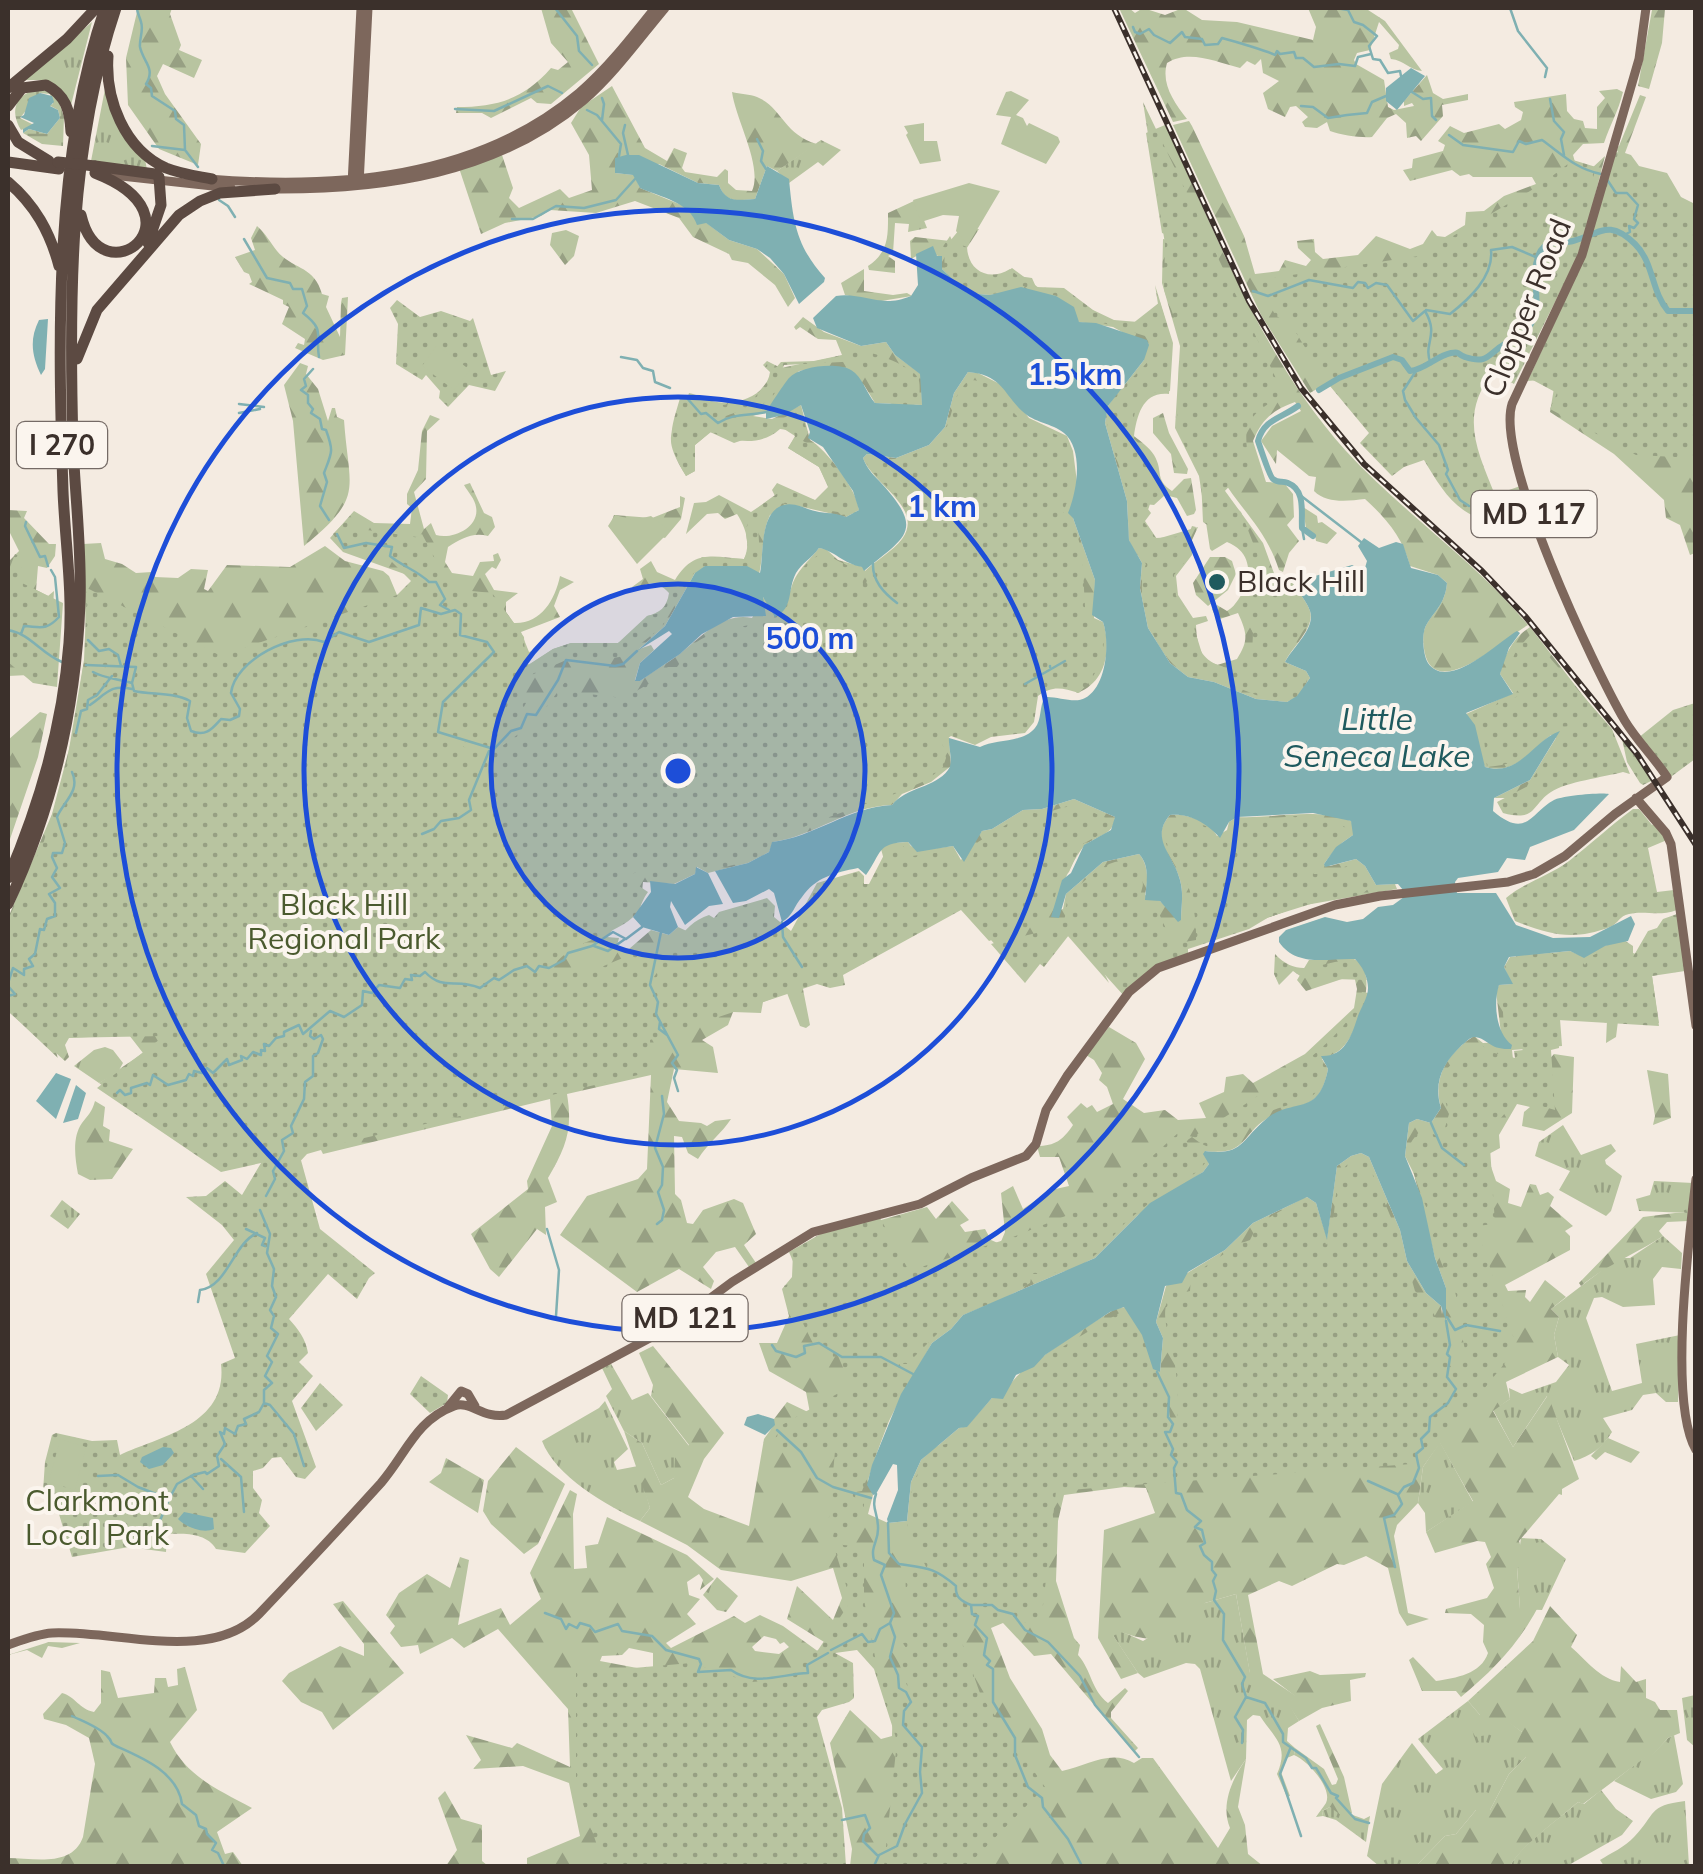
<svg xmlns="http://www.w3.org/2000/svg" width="1703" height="1874" font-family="Mulish,sans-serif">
<defs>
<pattern id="grass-tufts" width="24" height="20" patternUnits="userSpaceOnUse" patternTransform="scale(2.5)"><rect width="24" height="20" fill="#b8c4a0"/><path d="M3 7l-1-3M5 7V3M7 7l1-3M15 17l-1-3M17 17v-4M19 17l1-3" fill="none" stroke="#97a083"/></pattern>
<pattern id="forest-firs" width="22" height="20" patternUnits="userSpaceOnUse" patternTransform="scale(2.5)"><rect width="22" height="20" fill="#b8c4a0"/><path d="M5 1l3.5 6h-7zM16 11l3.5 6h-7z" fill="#97a083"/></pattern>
<pattern id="wetland-marsh" width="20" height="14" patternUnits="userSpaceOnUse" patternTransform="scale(2.5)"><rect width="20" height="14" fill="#b8c4a0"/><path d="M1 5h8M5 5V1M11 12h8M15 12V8" fill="none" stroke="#97a083"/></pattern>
<pattern id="park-dots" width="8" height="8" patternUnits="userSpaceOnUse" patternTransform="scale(2.5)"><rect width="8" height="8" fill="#b8c4a0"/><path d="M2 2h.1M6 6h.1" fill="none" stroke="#97a083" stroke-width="1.8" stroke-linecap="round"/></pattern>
</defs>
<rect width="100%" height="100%" fill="#f4ebe1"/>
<!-- grass -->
<path fill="url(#grass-tufts)" d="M92,22L71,105L47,80H24Z
M105,89L145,159L147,170L91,161Z
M821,140L841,150L823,166L818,162L789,183L777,171Z
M105,1047L113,1050L123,1063L118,1072L99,1083L74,1066L94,1050Z
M1563,1125L1581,1155L1611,1144L1616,1151L1605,1160L1606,1164L1622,1176L1611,1211L1606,1216L1559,1190L1570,1171L1535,1156L1539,1142Z
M1654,1181L1693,1183L1688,1213L1639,1211L1636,1199L1650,1195Z
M62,1200L80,1214L68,1229L50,1216Z
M1663,1236L1682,1253L1681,1269L1662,1267L1653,1279L1655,1305L1623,1307L1602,1297L1594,1298L1586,1318L1612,1391L1642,1383L1636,1344L1680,1335L1678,1402H1666L1656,1393L1643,1395L1632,1410L1603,1418L1612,1432C1602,1448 1591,1456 1574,1461L1547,1396L1513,1447L1493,1410L1510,1399L1509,1388L1522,1394L1556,1382L1569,1365L1558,1357L1554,1335L1559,1317L1551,1309L1618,1258H1630Z
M610,1362L632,1400L648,1393L689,1446L674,1478L661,1485L642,1443L624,1431L606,1396L612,1389L602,1368Z
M605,1401L628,1449L614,1462L617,1470L638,1466L650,1508L640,1521C607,1506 555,1476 542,1441L599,1408Z
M1440,1442L1473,1502L1426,1532L1425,1513L1418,1503L1423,1467Z
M1521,1538L1541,1539L1566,1559L1542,1610L1520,1609L1517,1567Z
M717,1577L738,1596L726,1612L717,1610L703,1595Z
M1236,1594L1250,1673L1263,1674L1296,1696L1289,1704L1299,1721L1288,1728L1287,1741L1295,1748L1294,1755L1287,1758L1281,1772L1290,1796L1287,1797L1277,1774C1289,1746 1276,1740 1260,1716L1253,1715L1247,1720L1246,1759L1231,1781L1200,1669L1195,1664L1186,1663L1144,1678L1138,1673L1112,1634L1116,1629L1143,1641L1205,1603Z
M1695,1695H1696L1695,1747L1687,1740L1682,1698Z
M1468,1701L1480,1715V1726L1509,1722L1522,1732L1526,1757L1509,1774L1490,1810H1476L1456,1834L1445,1836L1416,1866H1379L1367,1856L1382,1784L1412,1743L1436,1774L1443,1769L1418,1739Z
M1674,1735L1683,1784L1676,1792L1651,1799L1614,1781L1647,1755L1650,1757L1668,1738Z
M1601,1790L1616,1809L1633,1821L1622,1835L1567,1866H1510C1522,1844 1558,1820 1578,1802L1584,1804Z
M1685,1801L1689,1866H1604L1600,1860C1611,1853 1625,1847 1634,1837C1657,1813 1647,1806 1685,1801Z
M1330,1807L1364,1819L1370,1816L1366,1842L1336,1820L1323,1816L1322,1811Z"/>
<!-- forest -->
<path fill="url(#forest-firs)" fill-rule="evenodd" d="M138,8H172L170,14L181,45L179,50L202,60L194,78L163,64L157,76L165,94L201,144L198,165L159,149L128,105L126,58Z
M541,8H571L599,64L551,104L537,103L531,98L491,118L482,113H456L457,107C497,107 524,99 551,68L558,70L568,62L551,43Z
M1119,8H1129L1135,13L1143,8L1165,15L1183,8L1202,20L1237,22L1313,40L1316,27L1308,8H1365L1385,21L1422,71C1409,70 1404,60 1391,59L1389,53L1398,49L1399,45L1379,22L1370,50L1357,53L1354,60L1356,64L1384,80L1388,107L1394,110L1414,106L1412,103L1404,106V101L1427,75L1433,93L1443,99L1468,94V100L1442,105L1443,116L1421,141L1416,136L1407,138L1406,123L1396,114L1387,118L1372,137C1361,138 1341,135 1330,131L1327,122L1317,128L1305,127L1302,122L1308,117L1296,106L1290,107L1285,117L1268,109L1263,93L1279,81L1263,73L1261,59L1255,65L1247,61L1240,68C1216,62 1189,49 1167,63C1161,84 1174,102 1187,119L1173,122Z
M1665,9L1662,43L1649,89L1638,86L1652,10Z
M612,86L645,148L667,161L674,148L687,153L682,168L685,172L717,177L725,169L728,171V183L736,190L752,191C763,166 736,121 732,92C740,94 750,94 757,97C782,107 783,134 817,144L777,171L767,166L755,199C737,200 726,204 719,185L698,183L659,164L615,173L634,175L640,188L684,206L729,240L757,249L784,274L795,298L788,307L775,285L748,263L732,260L729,254L693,237L679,218L635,201L596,213L550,210L541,216L505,223L481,234L459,168L502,155L513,188L509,198L519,208L560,189L569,198L592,190L589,155L571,123L581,107Z
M1617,89L1623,92C1618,112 1610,125 1604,143L1583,144L1573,155L1575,162L1592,168L1605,156L1586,231L1310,393L1261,315L1173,125L1189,121L1192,126L1244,236L1255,274L1279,271L1285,260L1306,266L1311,260L1298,248L1297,241L1314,239L1315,252L1323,259L1358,255L1376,236L1410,249L1423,244L1432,230L1437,236L1445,237L1465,225L1466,212L1484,211L1504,196L1536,184L1532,177H1473L1469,174L1460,176L1452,170L1410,181L1403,170L1412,168L1413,159L1443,151L1445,145L1438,141L1450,126L1464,133L1499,124L1505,129L1521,120L1523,112L1515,107L1514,102L1566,94L1567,111L1574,119L1583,121L1585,128L1597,129V107L1605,98L1599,91Z
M1640,95L1646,97L1625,153L1631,155L1639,166L1667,173L1681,197L1695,204V553L1690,555L1680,525L1666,518L1664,500L1614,454L1550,412L1554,388L1541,380L1527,381L1546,349L1572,363L1618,152L1615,148L1619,146Z
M1165,125C1219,238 1261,357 1346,451C1403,513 1474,560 1528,625C1508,636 1446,694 1428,662C1424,655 1422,639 1424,631C1429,614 1445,608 1447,583L1438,575L1410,566C1403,538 1386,518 1365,499C1348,501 1327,504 1314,491L1316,477L1309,476L1277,450L1276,464L1261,441L1272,426L1301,411L1295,402C1273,410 1262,419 1253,441L1266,482L1284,483L1293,494L1294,517L1287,525L1299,541L1289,553L1283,572L1279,570C1265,527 1241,511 1220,475L1173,237L1162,233L1146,133Z
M916,200L927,228L908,232L909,224L895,223L893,253L888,256L895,261V273L869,270L868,266C889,252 888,235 888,213Z
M257,226C266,234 270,242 277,251C293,270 314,265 322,294L329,296L326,307L340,337L341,303L342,298L348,297L345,355L323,360L295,348L298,343L304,345L305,339L282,324L289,307L283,304V300L249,284L252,282L249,274L244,272L235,257L255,250L251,238Z
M979,229L963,254V263L993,282L1012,268L1039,288L1061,289L1106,319L1132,324L1160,302L1172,344L1169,394C1143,391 1137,415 1134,436C1140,441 1150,448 1154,455C1164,472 1154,479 1172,491L1184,479L1191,478L1196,510L1194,514L1187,516L1177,498L1165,495L1154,505L1144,504L1151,513L1145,521L1157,539L1198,527L1192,540V555L1176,576L1178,595L1193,618L1206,616L1208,621L1196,625C1197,645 1199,656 1217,665L1237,659C1249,640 1247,633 1238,613L1217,620L1212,609L1217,605L1227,611C1238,605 1239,594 1249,587C1249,566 1249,551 1227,542L1212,551L1210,549L1199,476L1175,428L1180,346L1162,283L1163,239L1167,240L1220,484L1263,543L1275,576L1295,582C1298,594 1307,601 1310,611C1315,628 1292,647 1285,662L1306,671L1310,678L1297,696L1287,702L1256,699L1214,682L1188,677L1170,663L1148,628L1140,588L1142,563L1129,540L1127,501L1105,423L1108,406L1144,360L1131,337L1113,327L1079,322L1010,292L990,295L967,293L942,269V257L924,252L911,259L910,241L915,237L950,241L959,230Z
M566,230L579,236L574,256L565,265L550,245L552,233Z
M864,269V291L893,295L907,293L912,296L875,302L845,295L841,283Z
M803,317L824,332L861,346L886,342L895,355L921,374L922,405L875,403L864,385L828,367L799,371L766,412L753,416L772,419L801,405L810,440C826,449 858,491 859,510L846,517L798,506L770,515C761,534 764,555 759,574L752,571L695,573L665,626L639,649L651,645L654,650L640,663L635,680L640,681C653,671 668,663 681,653C702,636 723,612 752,618L764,597L790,603C789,576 804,567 819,548L826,549L838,560L863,567L865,571C875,561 893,551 902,539C925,508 872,484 863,458L867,454L896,458L929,445L945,427L954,393L968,372L978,373L1004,386L1029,418L1067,436L1073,451L1077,482L1073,518L1095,580L1094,618L1103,622C1112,649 1106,683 1077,693L946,546L19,1021L8,1011V918L52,814L73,734L81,736L76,715L83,667L136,647L86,634L83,544L101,543L105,559L122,564L136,573L152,572L155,577L178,578L191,569L208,570L204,589L208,591L227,565L290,567L325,546L345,561L383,571L389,576L397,595L424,592L410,576L343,552L330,538L354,511L374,523L410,524L412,508L407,504V494L418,470L422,431L430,415L440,419L427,431L426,479L414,492L424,529L431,523L436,535C453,540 480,527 476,507C475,499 468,492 464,485L470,483L484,513L492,517L495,527L488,536C472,532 461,539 448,547L445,562L452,573L473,576L480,562L494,561L493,555L498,553L501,560L496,569L492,567L485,574L494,590L518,593L506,602V612L514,623C541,624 555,600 560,576L574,582L560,590L554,606L560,617L521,632L529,652L537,650L526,661L529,665L553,649L571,643H618L643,628L647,616C660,613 667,607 669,593C656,580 650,582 634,590L632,587L643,579L640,569L651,561L657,572L675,580C694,549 713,557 744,559C751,544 746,528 737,514L725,519L718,513L707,514L686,534L694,503L706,502L719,495L751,512L775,496L772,490L777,483L815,500L828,487L819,467L788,448L795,436L781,427L734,443L710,432L695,445V471L686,476C658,430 675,436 689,393C698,395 704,398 712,401C736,407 767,396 770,372L763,365L767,361L781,368L842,355L836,340L818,339L800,327L796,330L794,327Z
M300,363L308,366L306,374L318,389L328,421L332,408H335L337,417L344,420C349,491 365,496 304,546L293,421L284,385Z
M1163,413L1169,433L1188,469L1187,474L1174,473L1171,454L1153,433V418Z
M680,496L685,498L681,519L665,538L611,523L614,515L652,518L680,507Z
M1303,507L1317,516L1318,523L1322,522L1337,533L1327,544L1316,541L1315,535L1306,529Z
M8,510L27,511L24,518L49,544H56L55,556L47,568L38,566L36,590L48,596L54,591L49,674L8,676V562L19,551L8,529Z
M1210,557H1225L1232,561L1236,574L1228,590L1208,606L1196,595L1193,583Z
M1530,627L1612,733L1539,776L1522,791L1509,798H1494L1530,780L1556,738L1551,735C1531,750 1515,776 1485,767C1476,747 1481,734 1466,714L1513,693L1500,674C1504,655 1513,638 1530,627Z
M40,712L47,714L38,757L8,845V740Z
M938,720L949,738L951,766L931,782L902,794L892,805C848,806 815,836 773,842L769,852L748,863L708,873L697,867L695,874L674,884L643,882L640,911L613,929L607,937L619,938L616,949H629L651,930L669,935L678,927L802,984L810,1025L806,1028L800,1026L787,993L763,1002L761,1013L733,1012L728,1025L702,1040L713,1047L718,1073L674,1069L667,1102L679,1121L701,1123L707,1126L715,1121L731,1119C722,1133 708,1143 698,1159L688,1153L682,1137L674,1136L675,1194L681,1200L687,1223L693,1224L703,1210L734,1199L743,1203L756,1234L744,1245L756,1263L749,1267L735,1247L716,1252L703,1267L714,1281L711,1289L679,1269L637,1292L560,1235L587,1196L638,1179L647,1169L651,1075L567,1094C573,1130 566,1147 548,1178L557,1202L545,1207L546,1235L537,1229L499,1277L490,1269L471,1234L528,1189L527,1181L552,1126L550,1099L323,1154L321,1150L307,1154L283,1180L266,1162L116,1096L99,1083L143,1053L129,1035L69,1038L65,1045L69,1057L65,1061L48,1046L58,1035Z
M1074,799L1115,817C1114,838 1091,835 1081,850C1071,864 1057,894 1055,911L1063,909L1066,894L1103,862L1139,854C1149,865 1148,881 1145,895L1160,901L1181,920C1181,907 1184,893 1180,880C1173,853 1148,841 1170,815C1186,813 1210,821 1217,836L1227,830L1229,822L1237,817C1275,819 1313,807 1351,821L1355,829L1353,835L1336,847L1324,864L1330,866L1356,859L1365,866L1376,885L1395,884L1397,889L1300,906L1198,943L1099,962L1109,983L1060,927L1023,977L972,918V879L884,860L881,849L889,843L908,842L911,846L922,850L953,846L961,860L982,831L992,829L1023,810L1042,809Z
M1624,940L1633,946V953L1652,959L1657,975L1652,976L1659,1023L1618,1021L1616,1037L1606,1043L1607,1020L1572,1016L1560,1019L1562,1046L1512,1050L1517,1095L1554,1054L1574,1057L1572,1113L1544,1131L1522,1126L1524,1112L1530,1107L1517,1104L1499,1135L1500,1148L1487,1155L1496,1181L1510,1189L1508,1203L1521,1207L1530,1184L1536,1185L1540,1195L1548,1192L1554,1197L1550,1206L1573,1226L1565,1231L1570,1236V1250L1505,1285L1508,1291L1526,1290L1525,1297L1530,1302L1545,1280L1566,1297L1551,1309L1559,1317L1554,1335L1558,1357L1506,1382L1510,1399L1493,1411L1513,1447L1548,1395L1579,1479L1562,1489V1495L1559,1494L1519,1541L1527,1566L1517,1568L1520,1609H1537C1517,1646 1493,1670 1461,1697L1456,1691H1422L1409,1660L1413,1657L1436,1681C1456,1678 1481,1674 1488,1653L1483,1642L1484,1625L1471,1614L1445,1613L1446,1609L1487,1598L1494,1588L1486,1564L1491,1557L1485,1542L1477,1541L1435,1553L1426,1532L1473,1501L1440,1443L1423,1467L1418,1503L1397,1525L1394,1536L1408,1613L1429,1619L1407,1626L1399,1613L1388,1568L1366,1556L1344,1565L1337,1564L1292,1586L1279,1581L1248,1595L1263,1674H1250L1236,1594L1205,1603L1200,1618C1164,1638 1156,1646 1116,1630L1113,1635L1138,1673L1121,1679L1098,1638L1104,1530L1155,1513L1146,1488L1124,1487L1064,1495L1058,1521L1056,1581L1074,1638L1080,1645L1078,1655C1092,1671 1091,1690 1108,1703L1125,1688L1128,1691L1111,1712V1718L1138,1748L1134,1752L1051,1654L1034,1656L1003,1623L991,1628L1010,1678L1042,1729L1050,1755L1062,1771C1088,1766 1110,1749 1134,1763L1142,1758H1153L1218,1848L1230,1828C1220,1804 1233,1778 1246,1759L1238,1807L1245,1825L1248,1854L1263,1866H850L852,1849L830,1743L850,1710L881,1739L892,1736L893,1689L856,1645L837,1650L787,1619L797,1586L833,1620L842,1598L833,1568L791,1581L721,1570L687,1545L640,1521L650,1508L624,1431L642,1443L661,1485L674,1478L675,1458L689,1445L651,1396L653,1385L639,1353L653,1346L724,1433L704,1459L688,1497L704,1509L749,1526L764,1439L774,1425V1419L787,1402L810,1413L806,1392L769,1371L759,1343H777L789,1316L782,1289L792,1277L793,1253L867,1224L927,1207L936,1219L952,1201L969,1220L960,1225L965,1232L985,1229L991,1240L1000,1244L1005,1232L1001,1193L1013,1186L1023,1209L1051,1190L1069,1186L1059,1157H1040L1037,1146C1055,1146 1063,1140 1073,1125L1067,1117L1081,1103L1087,1108L1092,1105L1097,1112L1113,1104L1107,1087L1099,1080L1102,1073L1094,1060L1086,1055L1109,1027L1136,1043L1145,1059L1123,1099L1144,1113L1165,1110L1178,1120L1206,1118L1199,1103L1224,1092L1226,1077L1243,1074L1253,1083L1305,1054L1354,1008L1357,989L1354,975L1306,991L1297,980L1309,960C1322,961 1344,953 1356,960C1380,974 1357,1033 1343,1047C1336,1054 1330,1056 1322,1059L1328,1069C1320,1111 1303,1101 1272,1116C1241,1130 1250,1157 1205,1151L1209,1164L1203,1172L1138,1215L1095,1258L963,1315L951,1329L932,1343L887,1422L868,1480L873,1495L868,1514L888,1523L907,1521L911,1482L921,1460L959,1428L967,1426L992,1398L1003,1395C1018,1368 1086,1327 1115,1309L1125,1307L1131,1313L1160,1372L1163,1338L1156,1322L1166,1286L1225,1250L1253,1223L1307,1197L1316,1203L1327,1238L1337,1166L1351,1156L1361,1153L1369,1157L1400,1230L1407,1261L1426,1293L1441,1306L1442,1314L1446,1288L1435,1258L1414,1174L1405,1156L1409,1123L1417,1119L1431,1123L1441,1108C1432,1077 1448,1053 1474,1036L1483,1043L1507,1042L1501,1034L1496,991L1499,985L1512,984L1504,967L1510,957L1570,951L1577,954Z
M1647,1070L1668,1074L1671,1118L1653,1125L1655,1116Z
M95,1101L105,1107L103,1126L110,1130L109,1141L133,1149L112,1179L90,1180L78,1174C75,1158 72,1137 82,1123C88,1115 92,1112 95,1101Z
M1675,1213H1688V1221L1667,1222L1659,1231L1663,1236C1634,1255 1608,1264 1581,1286L1579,1283L1643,1217Z
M1608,1438L1640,1452L1631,1463L1605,1452L1596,1460L1591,1456Z
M516,1447L565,1484L538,1544L524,1554L491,1524L483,1511L488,1481Z
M446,1458L484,1480L478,1513L429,1482L441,1473Z
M570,1490L577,1494L573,1514L574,1569L587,1568L585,1546L598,1544L607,1517L687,1555L714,1579L700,1590L703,1580L699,1574L687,1582L689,1595L700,1599L687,1614L696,1624L666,1643L671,1648L734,1616L745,1623L760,1615L783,1626L823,1655L810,1712L837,1866H527V1858L580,1836L569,1783L523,1766L473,1769L481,1760L466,1735L512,1748L517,1743L570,1767L568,1709L498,1629L464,1648L452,1638L420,1654L418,1645L401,1647L390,1633L395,1626L386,1615L399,1593L427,1574L450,1588L460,1557L469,1560L458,1625L501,1608L510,1625L541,1599L530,1573ZM764,1636L776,1639L780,1644L784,1642L789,1647L779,1654L755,1651L752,1647ZM629,1648L653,1653V1671L600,1661L602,1656L622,1655Z
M343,1601L404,1673L333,1730L322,1712L301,1702L282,1681L289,1673L340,1646L364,1656V1644L333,1604Z
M1550,1606L1577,1635L1571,1647C1586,1660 1600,1679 1620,1682L1621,1666L1636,1682L1646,1679V1698L1655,1702L1660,1710H1677L1680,1733L1668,1738L1650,1758L1647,1756L1583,1804L1578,1802C1558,1820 1522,1845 1510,1866H1416L1445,1836L1456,1834L1476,1810H1490L1509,1774L1526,1757L1515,1747L1522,1732L1509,1723L1494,1727L1488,1735L1474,1737L1472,1728L1479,1726L1480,1715L1468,1701L1533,1641Z
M49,1642L80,1643L62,1648L48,1646L42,1658L27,1650L8,1655Z
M185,1667L197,1710L170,1742C187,1777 219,1790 252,1808L217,1832L225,1854L233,1852L243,1866H8V1858C33,1858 72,1868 83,1837L95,1764L89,1738L66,1725L44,1719L43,1714L62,1693C76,1697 79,1709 94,1712L101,1703V1670L110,1672L118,1698L154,1693L155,1678H166L168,1687L178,1685L177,1669Z
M1310,1671L1320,1675L1366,1673L1365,1677L1350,1680L1351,1701L1322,1708L1299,1721L1288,1704L1295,1696L1273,1679Z
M1320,1724L1344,1777L1352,1813L1342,1816L1330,1807L1322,1811L1323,1816L1316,1817C1319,1812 1323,1808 1326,1803C1333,1788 1307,1760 1294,1755L1295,1748L1324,1769L1332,1785L1336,1784L1338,1779L1316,1726Z
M445,1791L461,1819L482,1825V1861L488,1866H446L457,1850L438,1798Z"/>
<!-- wetland -->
<path fill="url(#wetland-marsh)" d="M39,88L57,96L64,117L63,146L42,144L23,133L29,129L47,134L60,118L58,110L49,105L53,104L50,94L40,93L20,118L34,125L21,130C9,109 16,95 39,88Z"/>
<!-- park -->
<path fill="url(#park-dots)" d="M1143,102L1284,395C1247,415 1241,424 1250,465L1221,495L1241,512L1269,584L1304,615L1309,624L1294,641L1283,662L1307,676C1305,728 1237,684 1216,679C1207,676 1195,678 1186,674C1155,657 1132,595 1146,564C1138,556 1131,548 1129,538C1127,527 1131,517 1130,507C1128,480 1101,430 1108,409C1115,389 1136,377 1148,361C1152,356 1153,346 1155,339L1093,320L1079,321L1080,310C1065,297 1052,292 1032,294L1024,286C997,300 938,298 945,254L940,251L950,236L953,242L967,247C968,271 989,282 1010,269L1018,276L1032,278L1036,287L1064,288L1093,310L1114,320L1138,322L1158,304L1155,285L1173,343L1170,391L1151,393L1135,411L1131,436L1150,454L1161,493L1151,501L1144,522L1156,538L1188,536L1192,526L1196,527L1189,541L1192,553L1174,575L1176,596L1191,618L1204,660L1230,669L1252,655L1253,633L1241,603L1253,586L1252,555L1203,522L1201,479L1177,430L1179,361H1184L1182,339L1164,290L1165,244Z
M1613,148L1695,225V458L1636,455L1550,409L1557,393L1529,378L1585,256Z
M1573,160L1596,167L1588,196L1594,198L1577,258L1514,384L1493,372C1459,415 1477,450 1495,495L1523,485L1525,497L1498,521C1459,520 1442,490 1424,460L1404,467L1392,476L1360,443L1369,433L1315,368L1317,367L1292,326L1275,315L1258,280L1419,256L1542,184Z
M397,300L420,317L441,311L470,321L473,318L491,375L506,371L495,391L469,385L448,407L439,398L440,391L426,375L422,380L396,364L398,324L390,308Z
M850,347C866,351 910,363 918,378C921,384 919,396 919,403C886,417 872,386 861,361L784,365C780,373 781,382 777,389C768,409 743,409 726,416L723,420H780L800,409L808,433L803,441C822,451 856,489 855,513L841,515L838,512L779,503L758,526L760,557L755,574L743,567L704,566L693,574L662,627L625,656L590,662L571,658L522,679L517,693L526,703L519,716L489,748L453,740L469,750L494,752L536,721L565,682L579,693L624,698L652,682L668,667H677C681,662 682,657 685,653C704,628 746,626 773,622C792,601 793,561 825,553C837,562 850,565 862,574L863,584H866C871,556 911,550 908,520C905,496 876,482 866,462L871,458C898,463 928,454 944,430C956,412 949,399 969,380C1004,380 1003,410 1027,424C1039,431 1053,431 1065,439C1076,464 1074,489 1063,512C1089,533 1081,591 1087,622L1096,623L1104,632C1105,657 1097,676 1079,693C1062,688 1053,685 1038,696L1034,722L1025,733L991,737L975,745L951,736L942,742L946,758L943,767L927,780L892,795L886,802L868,803L813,823L771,841L764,855L749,861L717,869L704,868L696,860L689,861L692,865L689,875L682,880L648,877L641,872L628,874L627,878L648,892C643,898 641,907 637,913C617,937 563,942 551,971L582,969L587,973L637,952C649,958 650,969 652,980C669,957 680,924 709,915L714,918L719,912L767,898L775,906L774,917L791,931L817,883L859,871L864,876V884H869L887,849L903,846L912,856L949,851L957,862L959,875L971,863L978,842L1027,812L1042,814L1074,804L1108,819L1110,829L1081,845L1069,872L1059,881L1052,908L1040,923L989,941L961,910L843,975L845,985L830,988L817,984L650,1040L651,1072L299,1153L320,1229L375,1273L369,1278L357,1299L328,1274L289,1319C298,1329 306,1339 308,1353L299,1362L313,1376L292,1401L316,1467L305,1479L296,1477L281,1457L272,1458L263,1468L253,1471V1488L262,1500L259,1513L270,1526L245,1553L216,1549C207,1533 185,1533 167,1534L166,1552L129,1547L72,1557L55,1501L43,1491L45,1462L52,1435L56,1433L92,1441L117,1440L120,1455C161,1436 228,1425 221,1364L235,1358L206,1274L234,1240L222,1225L186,1197L206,1196L225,1181L242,1195L261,1163L221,1172L97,1088L164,1036L60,1038L55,1049L58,1058L8,1011V920L44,841L65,773L84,660L87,588L221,656L397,595L411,581L381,551L344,550L333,534L350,517L367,530L417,537L422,534L451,589L492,593L524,637L525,656L540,644L526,661L528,665L553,649L571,643H618L647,616L660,613L668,601L676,580L702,557L744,559C750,548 747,545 746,534C746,510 768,501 784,489L820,502L831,492L819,467L788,448L795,437L794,431L780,429C760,447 733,442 711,432L695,445V471L686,476C665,441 670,432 681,395L715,406L752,401L773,374L765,367L767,364L774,370L781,362L816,361L849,354Z
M15,554L21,557L22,583L63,603L57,687L33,683L8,662V572Z
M1530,635L1612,729L1630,774L1623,772C1604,777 1566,782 1551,792C1531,805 1537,822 1503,813L1497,802L1526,787L1564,736L1577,731L1578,727C1537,722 1545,747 1519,760C1510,764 1497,766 1487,767L1483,729L1471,715L1521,695L1505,676L1516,651Z
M1695,703V759L1668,779L1638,738L1673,710Z
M1622,739L1653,780L1643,785L1640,783L1627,762Z
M1633,809H1639L1652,825L1656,823L1667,840L1648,848L1657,892L1674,890L1677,910C1657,917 1646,910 1629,914C1619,916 1619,923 1610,927C1574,941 1549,935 1515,921L1506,898C1525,882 1549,876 1569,861C1591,844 1611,825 1633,809Z
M1296,816L1330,819L1345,827L1348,836L1313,874C1331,875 1341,864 1359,865L1374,884L1361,895L1317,902L1269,917L1249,929L1188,949V953L1169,961L1125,997L1069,935L1044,967L1040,964L1025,983L991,944C1007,939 1048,932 1059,925C1070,917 1063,907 1069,897C1075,887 1101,866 1112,863C1120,860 1127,861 1135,858L1140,861L1143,885L1137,907L1140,916L1155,905L1173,944L1196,940C1197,917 1191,888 1181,867C1177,859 1170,853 1167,846C1163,837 1165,830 1170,823L1183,820L1206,826L1216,842L1223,841L1235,822Z
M1677,914L1685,971L1652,976L1659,1026L1558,1020L1559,1048L1551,1050L1555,1110L1517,1099L1489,1132L1495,1224L1476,1226L1517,1348L1424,1463L1056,1491L1041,1623L954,1620L981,1696L1045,1787L967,1866H884L897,1741L874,1669L857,1650L835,1653L853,1663L854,1698L849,1702L822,1710L817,1717L842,1808L846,1866H604L576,1783V1673L691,1663L751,1682L776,1680L818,1650L851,1601L832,1541L837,1519L829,1518L835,1451L769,1450L782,1425L851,1386L838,1356L821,1359L784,1286L800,1278L789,1252L824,1232L880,1218L909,1271L1013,1237L1103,1201L1178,1133L1193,1137C1237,1109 1351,1044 1362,992L1375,994C1368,1000 1361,1006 1357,1014C1347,1035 1347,1052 1319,1056L1327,1067C1315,1113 1296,1096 1264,1115C1237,1132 1228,1166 1192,1137L1186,1141L1205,1163C1191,1182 1164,1187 1148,1204C1140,1211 1131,1217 1124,1224C1091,1260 1085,1274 1032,1274L1030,1283L1005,1298L960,1316L951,1328L938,1333L907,1364H899L898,1367L908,1373V1383L889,1421L862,1491L856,1492L855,1497L864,1504C863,1523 857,1530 842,1541L843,1545L855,1546L864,1563V1600L876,1662L906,1697L910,1694L897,1657L908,1659L911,1655L902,1642C924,1611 898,1598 908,1572L919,1568L928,1571L918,1550L911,1544L907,1528L913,1484L925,1457L934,1447L950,1443L966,1432L1022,1371L1126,1309L1140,1321L1169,1411L1172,1428L1176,1430C1179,1407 1178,1381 1174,1359C1170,1332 1154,1309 1178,1286L1186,1292L1190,1291L1191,1276L1239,1244L1250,1240L1258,1224L1305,1197L1315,1203L1326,1245C1342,1227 1324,1148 1368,1163L1400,1239L1415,1291L1430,1307L1447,1338L1449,1367L1459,1368L1467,1359L1461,1331L1463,1323L1454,1288L1456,1284C1442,1273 1438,1252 1432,1236L1437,1229C1429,1217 1407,1162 1409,1149C1410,1141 1417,1134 1423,1129L1435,1135L1444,1131L1449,1114L1441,1087L1446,1070L1456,1059L1472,1044L1479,1043L1490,1052L1515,1058L1514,1051L1523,1050L1504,1031L1502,994L1507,987L1518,985L1510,972L1517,955C1533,952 1575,952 1585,965L1589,957L1607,949L1633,957L1648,931L1657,928L1663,919Z
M1275,954C1304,985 1327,953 1360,963L1367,980L1303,978L1293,971L1279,985L1274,974Z
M421,1376L448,1395L447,1403L430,1413L410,1394Z
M320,1383L343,1405L316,1431L301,1408Z"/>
<!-- pitch -->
<path fill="#b8c4a0" d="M1011,91L1029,100L1016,115L1023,118L1027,126L1029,123L1058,137L1060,142L1046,164L1001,144L1011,117L996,115L1006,92Z
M924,123V141H937L941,161L920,164L906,135L908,133L904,126Z
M969,183L1000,191L968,245L956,231L959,216L943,215L921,222L913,200Z
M437,345L470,370L454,390L422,366Z
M615,515L634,520L651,516L670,531L637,564L608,526Z
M60,1439L86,1447L75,1490L49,1482Z"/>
<!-- water -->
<path fill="#7fb0b2" d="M1411,68L1425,76L1397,110L1386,101V88Z
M40,93L52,96L54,102L50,106L58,110L60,118L47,134L29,129L23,133V129L34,123L20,117L24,115L29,98Z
M626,155H639L698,183L719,185C726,203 737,200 755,199L767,166L789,179C793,221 796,246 825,278L824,282L799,304L784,274L770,258L757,249L729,240L706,223L697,225C690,202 660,197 640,188L633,175L615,173V158Z
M933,246L937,256H942V269L967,293L990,295L1021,287L1056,296L1074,307L1079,322L1096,323L1147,340L1149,345L1144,360L1108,406L1105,423L1127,501L1129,540L1142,563L1140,588L1148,628L1170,663L1188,677L1214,682L1256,699L1287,702L1297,696L1310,678L1306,671L1285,662C1292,648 1316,628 1310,611C1307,601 1298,594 1295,582L1352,565L1364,571L1367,561L1358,546L1364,538L1379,548L1396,542L1403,544L1411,568L1438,575L1447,583C1445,609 1427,616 1424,632C1422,640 1424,657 1428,663C1448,692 1498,642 1517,631L1520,633L1509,648L1500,674L1513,694L1466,713L1475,725L1485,767C1520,777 1532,741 1560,731L1530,780L1494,798L1493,811C1527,840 1531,812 1554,800C1560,796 1602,792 1609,794L1574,830L1530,847L1525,860L1507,858L1498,872L1458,878L1455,882L1457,893H1496L1516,925L1553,938L1590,937L1631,916L1635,924L1628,941L1605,946L1584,958L1570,951L1509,957L1504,967L1513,984L1499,985C1493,1004 1496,1033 1512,1045L1511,1049C1489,1050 1489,1039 1475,1037C1471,1036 1466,1042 1462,1045C1443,1063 1433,1082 1441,1108L1431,1123L1417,1119L1409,1123L1405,1156L1422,1198L1435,1258L1446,1288V1321L1441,1306L1426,1293L1407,1261L1400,1230L1369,1157L1361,1153L1351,1156L1337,1166L1327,1240L1316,1203L1307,1197L1253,1223L1225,1250L1188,1272L1182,1283L1165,1286L1156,1322L1163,1338L1160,1372L1153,1369L1142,1335L1124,1307L1110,1312L1045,1355L1034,1367L1016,1375L1003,1399L992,1398L967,1427L959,1428L921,1460L911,1482L907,1521L888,1523L887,1519L898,1490L897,1465L893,1464L876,1494L873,1495L867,1485L872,1465L901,1394L932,1343L951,1329L963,1315L1095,1258L1150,1203L1203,1172L1209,1164L1203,1154L1205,1151C1243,1156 1241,1140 1265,1120C1293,1096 1318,1119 1328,1069L1321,1056C1344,1057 1351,1037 1357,1019C1360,1009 1368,998 1368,988C1368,977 1362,966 1355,959C1328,958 1297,968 1279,942V937L1286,930L1325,917L1347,922L1363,919L1378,907L1393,905L1404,897L1403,890L1398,884L1376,885L1365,866L1356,859L1325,867L1324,864L1336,847L1353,835L1351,821L1313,813L1237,817L1229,822L1220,838C1208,824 1190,813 1170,815C1149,839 1174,855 1180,880C1184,894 1181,907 1181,920L1178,922L1160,901L1145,900C1146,884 1151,867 1139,854L1103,862L1066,894L1059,918L1051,917L1062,880L1071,873L1084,845L1111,830L1115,817L1074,799L1042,809L1023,810L992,829L982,831L964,862L953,846L917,852L908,842C876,843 882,853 866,875L858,868C834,873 816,877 802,897C794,906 793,916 782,922L774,893L769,889L746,901L733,903L715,871L748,863L769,852L772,842C815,837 848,807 892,805C906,787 935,788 948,770C954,763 948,747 949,738L980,747C996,739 1023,743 1035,728C1042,720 1039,706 1045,697C1057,696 1075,704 1085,698C1107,686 1110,642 1103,622L1092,615L1095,580L1073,518L1068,513C1076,494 1085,451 1064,433C1052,423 1034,423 1022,411C1003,393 1002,375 968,372L954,393L945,427L929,445L896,458L867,454L863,458C868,471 874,475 882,484C926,532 904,537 864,571L862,567C844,564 833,550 819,548C812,558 802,563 796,573C787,590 794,608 775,617L763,597L766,616L733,617L702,634L680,654L640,681H635L640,663L672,634L669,631L637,651L665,626L695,573L705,566H747L760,573C764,555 759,511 784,505C794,502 806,509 815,511C826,514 835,512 846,517L859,510L853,491L823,447L808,438L810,432L801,405L784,415L766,419V412C768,408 786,381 789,378C800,366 837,362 851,370C863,377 866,393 875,403L922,405L920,374L895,355L886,342L861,346L817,328L813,318L836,296C864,292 880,309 911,296L918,285L916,254Z
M48,319L45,369L41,375C32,356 29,340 39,320Z
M696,867L708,873L723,904L709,906L685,925L671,901L670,907L678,927L669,935L642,927L633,917L651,892L650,881L675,884L695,874Z
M56,1073L71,1079L56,1119L36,1101Z
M76,1085L86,1093L78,1119L63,1123Z
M758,1414L774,1419L775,1425L765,1435L744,1425L747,1417Z
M163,1447L171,1448L174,1453L163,1465L149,1469L140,1462L142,1457Z
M184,1512L213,1518L214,1529C203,1534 186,1527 178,1519Z"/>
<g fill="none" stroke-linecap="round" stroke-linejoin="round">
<!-- stream -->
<path stroke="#7fb0b2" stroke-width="2.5" d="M137,8C137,13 140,17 141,22C144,30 139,39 140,47C143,62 156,68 146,84L151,88L152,96L175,111L176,119L184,125L185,150L198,167
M555,8L577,36L579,51L592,65
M1336,8L1348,10L1354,22L1363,25L1377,36L1369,46L1373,59L1380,60L1388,73L1400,71L1401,76
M1510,8L1518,31L1547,68L1545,77
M1133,27L1135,32L1140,34L1149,29L1154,35L1170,43L1182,32L1185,37L1202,39L1205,45L1218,44L1222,38C1237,42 1267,51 1275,55L1277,51L1280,54L1294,52L1296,58H1303L1314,67L1339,64L1355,66L1358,57L1371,54
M1412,92L1423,99L1431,98L1432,116L1436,120
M1550,99L1554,121L1564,132L1561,139L1564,155
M1301,106L1313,107L1328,118C1343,115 1351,114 1367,113L1372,102L1386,96
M455,109L494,111L548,86L562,93
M587,110L597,115L621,144L619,156
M602,120L604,104L602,98
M625,125L623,133L628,155
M1449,135L1463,145L1513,152L1519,141L1526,144L1542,140C1563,155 1576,169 1601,174
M757,139L763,151L761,161L766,169
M152,146L185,150
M1606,178L1616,193H1627L1638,205L1634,219L1638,223L1634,228L1629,226L1630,232L1624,235
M219,200L228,206L235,217
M512,219H533L556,206L584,208L616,200L635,179
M244,239L267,278L290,283L293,289H302L307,306L303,313C326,331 315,334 319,357
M1253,291L1268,296L1309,280L1353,288L1358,282L1365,283L1368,288L1376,283L1387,285L1413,321L1425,311C1440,336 1422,344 1431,364
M1426,310L1450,314C1468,300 1494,277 1491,250L1512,247L1538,258
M621,357L637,360L643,368L653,371L655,382L670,388
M313,369L304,379L306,386L301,390L308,395V403L313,409L311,413L320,419L322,429L326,430C334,452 332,452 324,473L327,482L320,506L329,520
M1416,371L1403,391L1405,400L1416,418L1439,445L1448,470L1446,474L1460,500L1469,506
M686,397L701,414L706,413L718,423C733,413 749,416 766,412
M239,404L264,407
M239,413L260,409
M1300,495L1361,542
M26,522L25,526L40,557L45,556L48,566
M1302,528L1304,539
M337,534L344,548L366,543L392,547L390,556C402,566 418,571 429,582H436L445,599L440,605L449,610
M873,563C872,581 884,593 897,603
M8,630C31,634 40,653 62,662
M21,634L24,626C41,627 46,631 59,617L55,577L51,570
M88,640L99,651L109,649L118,655L121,666
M86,665L136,667L132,683L134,691C152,695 174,692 190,701L187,718L191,731C206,737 212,729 221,719L230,720L239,716L240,709L231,693C235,660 293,630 324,642L339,632L369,642L419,625L421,608L441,614L455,610L461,614L460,635L487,642L494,652L443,702L438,732L494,749L511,731L521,728L527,714L536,715L558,680L566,660L615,666L623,664L637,651
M1050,666V667
M93,672C103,678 119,679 132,683
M1025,684L1065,661
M90,705C107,693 111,684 132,689
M76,733L81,711L87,709L88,700L97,695L112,676
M422,834L434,829L441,821L459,818L471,810L469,800L489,751
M782,922L783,937L802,967
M661,932L650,985L658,1002L656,1014L678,1055L672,1063L677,1070L674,1078L678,1091
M594,946L608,951L625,939
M8,983L13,968L24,975V969L33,966L29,959L35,954L40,929L44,930L47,919L55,916V903L49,894L60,888L52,877L57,868L52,857L53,853H62L65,843L57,817C63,802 81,791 72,772
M8,986L15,994L8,996
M660,1022L659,1029L667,1035
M117,1093L120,1090L125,1095L131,1093V1088L147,1083L150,1085L153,1075L168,1085L186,1080L189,1074L193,1076L194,1071L202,1073L207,1068L213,1073L227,1059L229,1065L242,1060L241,1056L247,1059L253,1052L261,1055V1050L265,1051L264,1044L269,1046L276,1038L284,1036V1032L299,1025L303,1034L330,1011L344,1017L362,1005L363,991L372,993L379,985L400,988L405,979L412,980L411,975L420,976L425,972C444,992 456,977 480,988L494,978L499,980L514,970L527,966L535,972L539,966L549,968L564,960L568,953L592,946L613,932L626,939L642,927
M1431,1123L1442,1148L1464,1165
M266,1196L275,1179L273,1171L284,1151L282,1140L293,1133L291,1126L304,1099L305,1082L313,1076V1056L318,1053L323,1039L321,1035L314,1039L310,1036L311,1031
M260,1210L270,1234L267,1253L274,1269L272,1286L276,1297L270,1310L274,1316L271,1328L278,1334L267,1356L272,1362L265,1376L272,1383L264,1390V1403L270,1405L294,1434L304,1466
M657,1224L662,1220L664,1210L658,1192L662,1185L663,1167L655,1148L664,1114L662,1096
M246,1229L265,1238L262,1245L265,1246
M547,1229L559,1270L556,1316
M198,1302L200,1290C228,1286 233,1244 257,1233
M1447,1317L1455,1330L1466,1325L1500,1331
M772,1345L776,1351L796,1357L805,1353L804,1346L819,1343L842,1357H881L913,1374
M1157,1372L1169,1397L1168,1417L1173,1424L1170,1432H1165L1173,1449L1171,1455L1177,1462L1174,1468L1176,1493L1181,1494L1187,1510L1201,1521L1195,1527L1202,1530L1205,1543L1200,1546L1204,1555L1212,1562V1570L1216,1575L1213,1581L1216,1591L1214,1600L1224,1614L1223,1640L1245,1677L1242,1684L1246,1697L1265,1703L1283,1734V1742L1306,1758L1312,1768H1316L1331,1793L1338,1796L1336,1798L1355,1819L1369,1823
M777,1430L801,1452L817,1478L833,1487L871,1498
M221,1459L241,1477L244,1512
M98,1476L118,1475L138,1487L169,1499L177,1484L193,1475L205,1472L207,1474L219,1466L217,1456L225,1444L220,1432L224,1434L225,1428L235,1434L238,1426L246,1424L244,1419L259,1412L264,1403
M191,1476L203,1489
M1368,1481L1397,1494
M152,1506L159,1495
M888,1523L889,1553L899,1564C926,1568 934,1567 956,1586C955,1597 961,1601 971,1605L972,1614L978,1616L975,1625L987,1638L984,1655L990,1661L987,1665L993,1669V1702L1015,1738V1755L1028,1787L1042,1798L1043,1807L1068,1839L1082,1866
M139,1540L159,1523L169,1499
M1395,1567L1384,1518L1394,1515L1402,1504L1398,1495L1404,1487L1413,1483L1419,1468L1416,1454L1423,1448L1421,1439L1429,1431L1430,1417L1448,1403L1456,1389L1447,1377L1450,1357L1447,1354L1450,1345L1446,1321
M972,1605H992L998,1610L1013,1614L1025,1630L1048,1642L1080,1676L1095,1705L1139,1757
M545,1613L561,1619L566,1629L569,1624L577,1628L580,1623L590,1626L595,1632L618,1624L622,1631L652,1636L666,1650L699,1659L701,1664L698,1672L731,1670C755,1687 781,1674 808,1673L807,1665L828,1653
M831,1650L862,1634L868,1642L875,1641L880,1629L890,1623
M72,1716C82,1721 99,1727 107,1736C115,1744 107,1742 118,1747C143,1758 178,1773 182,1804L196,1815L199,1826L206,1829L207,1834L216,1843L212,1850L218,1853L224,1866
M1242,1743L1243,1730L1235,1717L1246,1697
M1290,1749L1280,1774L1301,1836
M842,1820L865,1815L870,1828L864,1834L863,1841L877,1855
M874,1866L879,1855L897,1846L905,1824L922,1793L920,1772L922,1747L903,1725L904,1711L911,1702L906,1692L899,1688L898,1675L890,1657L895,1637L890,1623L894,1613L881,1575L885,1565L874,1560C870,1546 879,1541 878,1527C878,1513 871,1508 876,1494"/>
<!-- river -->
<path stroke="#7fb0b2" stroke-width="6" d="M1319,390L1339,378L1393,357L1402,360L1410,371C1426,369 1436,356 1451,353C1461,351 1457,355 1465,357C1489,365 1488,353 1505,344C1514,340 1511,345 1519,338C1552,309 1526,286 1539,254C1546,238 1561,244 1573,241C1600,234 1608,218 1635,244C1654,263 1651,291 1668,311H1696
M1298,406C1282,418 1264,419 1258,441C1260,447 1270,477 1273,479C1279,484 1282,480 1288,483C1306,490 1301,513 1302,528L1313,536"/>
<!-- major -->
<path stroke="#7d675c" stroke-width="9" d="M103,174L231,188
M208,179C336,189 476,180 579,93C607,69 632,37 655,8
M352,184L361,8
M359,184L368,8
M272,189C382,190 497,174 584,100C614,74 639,39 665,8
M1636,798L1666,833L1671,844L1696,1026
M1696,1179C1689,1238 1668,1402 1696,1450
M448,1407L461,1391L468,1394L475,1406
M8,1645C22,1640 37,1634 52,1633C118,1630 210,1664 259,1614C300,1571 342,1526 381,1483C406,1454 416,1420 454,1406C470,1400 483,1419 506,1415L674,1325L732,1282L813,1232L920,1204L971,1178L1026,1156L1036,1144L1046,1110L1067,1076L1129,992L1158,968L1335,905L1380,896L1508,882L1534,874L1565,856L1615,814L1667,777C1654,757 1637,741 1625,721C1594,668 1495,458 1512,404L1582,255L1639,59L1646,8"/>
<!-- highway -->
<path stroke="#5c4a42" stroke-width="11" d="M108,56C105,99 124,149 166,168C181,174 197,176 212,179
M8,88L67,39L96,8
M8,106L22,88L46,85C66,95 70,111 71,132
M8,125L18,142L49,161
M8,162L59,169
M95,166L155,174L159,177L161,205L148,243
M8,182C35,205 50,232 59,266
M81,215C101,301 208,217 95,173
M77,359L97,310L179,215L200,201L220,193L275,189
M8,878C40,803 63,724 69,643C73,592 65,541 63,491C58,336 54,156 105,8
M8,904C52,810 76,707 80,603C82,550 75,497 73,444C69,298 69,147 116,8"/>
<!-- rail casing -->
<g stroke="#3b302b" stroke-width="6">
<path id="rail" d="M1114,8L1249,301L1301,388L1364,464L1482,571L1525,616L1637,754L1696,845"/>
</g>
<!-- rail -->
<use href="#rail" stroke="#fbf5ee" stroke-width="2.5" stroke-dasharray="8" stroke-linecap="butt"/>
<!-- highway-bridge -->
<path stroke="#5c4a42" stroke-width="11" d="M58,162L95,166"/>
</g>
<!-- distance rings -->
<circle cx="678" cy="771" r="187" fill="#1d4ed8" fill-opacity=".12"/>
<g fill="none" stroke="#1d4ed8" stroke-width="5">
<circle cx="678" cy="771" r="187"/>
<circle cx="678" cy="771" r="374"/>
<circle cx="678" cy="771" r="561"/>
</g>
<!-- markers -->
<circle fill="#1f5a5e" stroke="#fbf5ee" stroke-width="4" cx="1217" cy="582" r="10"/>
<g text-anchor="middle" stroke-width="8" stroke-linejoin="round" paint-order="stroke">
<!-- shield labels -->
<g fill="#fbf5ee" stroke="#756b66" stroke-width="2.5">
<rect x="17" y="422" width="90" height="46" rx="8"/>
<rect x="1471.5" y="491" width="125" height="46" rx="8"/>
<rect x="622.5" y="1295" width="125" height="46" rx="8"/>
</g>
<g font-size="28" font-weight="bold" fill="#3b302b">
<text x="62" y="455">I 270</text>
<text x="1534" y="524">MD 117</text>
<text x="685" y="1328">MD 121</text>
</g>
<!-- street labels -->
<g font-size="30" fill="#3b302b" stroke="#fbf5ee">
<text transform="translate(1527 308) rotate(-68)" y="10">Clopper Road</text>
</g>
<!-- poi labels -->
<g font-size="30" fill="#3b302b" stroke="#fbf5ee" text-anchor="start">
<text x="1237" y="592">Black Hill</text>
</g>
<!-- park labels -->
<g font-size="30" fill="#4a5a2e" stroke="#fbf5ee">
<text x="344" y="915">Black Hill<tspan x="344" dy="34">Regional Park</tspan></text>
<text x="97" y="1511">Clarkmont<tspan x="97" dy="34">Local Park</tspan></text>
</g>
<!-- water labels -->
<g font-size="32" font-style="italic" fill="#1f5a5e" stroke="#fbf5ee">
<text x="1377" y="730">Little<tspan x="1377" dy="37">Seneca Lake</tspan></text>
</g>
</g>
<circle cx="678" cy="771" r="15" fill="#1d4ed8" stroke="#fbf5ee" stroke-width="5"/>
<g font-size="30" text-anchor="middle" font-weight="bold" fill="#1d4ed8" stroke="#fbf5ee" stroke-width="8" stroke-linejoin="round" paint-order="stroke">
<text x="1075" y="385">1.5 km</text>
<text x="942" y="517">1 km</text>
<text x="810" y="649">500 m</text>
</g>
<!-- border -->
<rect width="1703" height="1874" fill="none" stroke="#3b302b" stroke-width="20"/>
</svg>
